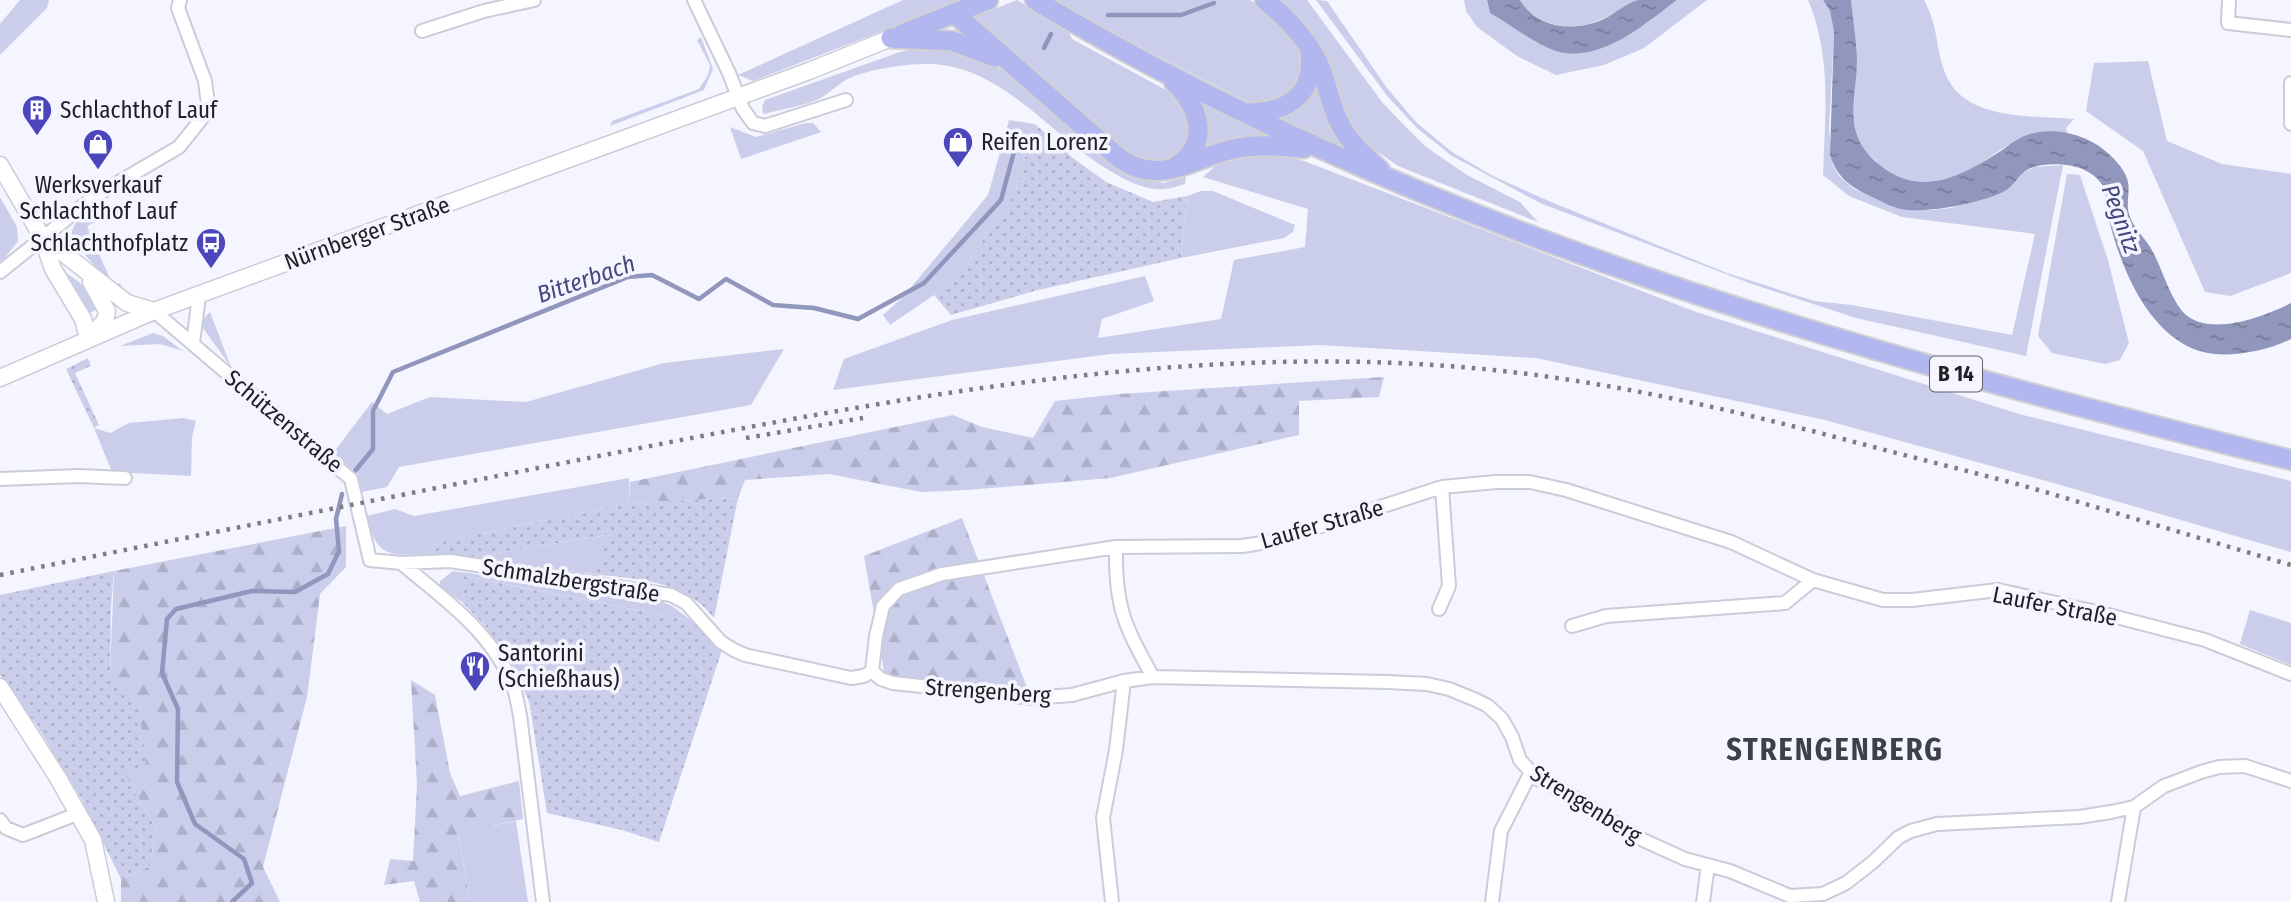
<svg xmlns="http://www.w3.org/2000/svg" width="2291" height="902" font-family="'Fira Sans Condensed',sans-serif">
<defs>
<pattern id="forest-firs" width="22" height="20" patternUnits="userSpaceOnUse" patternTransform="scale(1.75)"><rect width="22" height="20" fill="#caceea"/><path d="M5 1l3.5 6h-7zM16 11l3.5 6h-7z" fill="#adb0c9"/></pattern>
<pattern id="garden-dots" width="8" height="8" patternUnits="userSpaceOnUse" patternTransform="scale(1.75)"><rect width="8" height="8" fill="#caceea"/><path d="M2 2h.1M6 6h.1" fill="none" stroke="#adb0c9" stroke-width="1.8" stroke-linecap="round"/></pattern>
<pattern id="water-ripples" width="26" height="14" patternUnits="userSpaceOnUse" patternTransform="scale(1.75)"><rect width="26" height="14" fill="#9196bd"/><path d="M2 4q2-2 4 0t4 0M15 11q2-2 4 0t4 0" fill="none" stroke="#767a99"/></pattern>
</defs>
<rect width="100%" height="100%" fill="#f4f5fe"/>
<!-- grass -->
<path fill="#caceea" d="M20,0H49L47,8L0,55V24Z
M903,0H963L753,81L738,75Z
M1017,0L1068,31L1072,39L1177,96L1187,106L1190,140C1168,166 1151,166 1122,149L969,19Z
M1055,0H1250C1268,13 1305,40 1303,64C1303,73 1298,83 1296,92L1268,106L1248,102L1144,49Z
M1279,0H1307L1382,102L1403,124L1426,147L1467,175L1520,202L1538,222L1398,166L1369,146L1353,128L1342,108L1329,63L1320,46Z
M1316,0L1327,1L1387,88L1416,122L1452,152L1493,176L1551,202L1727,273L1814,301L1852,305L2012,335L2035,234L1902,217L1849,196L1823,175C1825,115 1832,56 1808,0H1823L1830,11L1834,32L1829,130L1833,166L1840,177L1854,189L1901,209L1933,210L1951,208L2005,191L2024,172L2035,167L2063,165L2026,356L1856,318L1752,284L1540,203L1452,156L1418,129L1388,97Z
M1464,0H1487L1490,13L1541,44H1609L1647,23L1677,0H1707L1644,48L1604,65L1556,75L1517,56L1477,27L1466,11Z
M1520,0H1637C1609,16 1583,34 1550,23C1537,19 1528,12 1520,0Z
M1851,0H1924C1938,26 1935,41 1943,67C1959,122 2029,115 2074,119L2066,128L2068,133L2054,132L2019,138L1962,175L1921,184L1898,177L1880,165L1865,151L1856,136L1853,117L1857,59Z
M701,37L713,69L704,90L610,126L612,121L699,89L708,75L710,65L697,40Z
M929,46L980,59L1008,73L1102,156L1131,177L1163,183L1186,177L1185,184C1173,188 1162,191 1149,188C1134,185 1123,178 1110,171C1052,137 1003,66 930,64C910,63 870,69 852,77C840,82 831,92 821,98C805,106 782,109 764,114L763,113L762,106L765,100L900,52Z
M2148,61L2167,141L2222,164L2291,174V273L2230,296L2205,292L2143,151L2086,111L2094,63Z
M1317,78L1346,142V151L1282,121V115Z
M1203,103L1210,104L1275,136L1202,154Z
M1009,120L1035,124L1015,193L969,261L934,295L890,325L883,315L903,297L988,195Z
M806,123H813L821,132L741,159L730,127L756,137Z
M1270,152L1304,161L1696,312L2019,414L2291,481V552L2057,484L1825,420L1536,358L1320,345L1111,354L833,390L844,359L952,320L1145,276L1154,301L1102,319L1098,338L1221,319L1234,260L1305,247L1308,209L1203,177L1223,159Z
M2067,174L2080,175L2108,260L2129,343L2120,360L2105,364L2052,353L2038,336Z
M1201,191H1213L1295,225L1293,232L1284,238L1181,258L1187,196Z
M0,197L17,227L18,241L5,258L0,261Z
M87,212L97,221L87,226L113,286L120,283L125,295L112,286L74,242C68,228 77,221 87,212Z
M61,269L91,291L100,308L88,314Z
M210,312L231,367L203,328L204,318Z
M153,333L163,336L183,351L160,344L120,346Z
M784,349L751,405L399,467L387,487L362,492L358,474L333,453L372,402L387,414L430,397L526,402L664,363Z
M184,418L196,421L192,437L191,476L112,472L94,428L110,433L129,423Z
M629,478L630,503L435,543L432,554C394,555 376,561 367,516L395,509L414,516Z
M613,534L590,574L474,557Z
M453,571L658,600L672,606L692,621L465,576L462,602L440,588V581Z
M2250,610L2291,623V665L2240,644Z
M516,821L528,902H470L458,832Z"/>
<!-- forest -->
<path fill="url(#forest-firs)" d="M1384,377L1379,397L1299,401V435L1110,478L967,490L921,492L829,474L745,480L738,498L630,503V482L953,415L982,427L1033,438L1055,401L1120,394Z
M962,518L1028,690L885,677L864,556Z
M346,526V567L320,594L307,697L263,867L280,902H121V879L150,866L156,828L124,773L110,675L114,571Z
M411,680L435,695L450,773L460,796L519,781L523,819L458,833L470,902H420L414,881L384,885L390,859L413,861L417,785Z"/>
<!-- garden -->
<path fill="url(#garden-dots)" d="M1035,124L1073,158L1106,182L1153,202L1187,196L1181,258L1038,290L951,315L934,295L969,261L1015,193Z
M88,358L91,366L75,373L99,425L94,428L66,369Z
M738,498L714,618C684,579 635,579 590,574L612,534L474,557L432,554L435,543L630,503Z
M114,571L111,606L110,674L138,700L146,764L124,773L156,828L150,866L121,879L82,800L37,726L0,675V595Z
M464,576L692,621L722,650L659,842L622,830L547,813L529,701L511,665L487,628L462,602Z"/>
<!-- water -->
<path fill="url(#water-ripples)" d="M1487,0H1520C1538,30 1575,32 1604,19C1615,14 1626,3 1638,0C1649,0 1665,0 1677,0C1645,24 1600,64 1556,51C1533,43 1511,25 1490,13Z
M1823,0H1851C1853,19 1856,39 1857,58C1857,101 1840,134 1880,165C1919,197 1958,178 1996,154C2004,150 2010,143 2018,139C2044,125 2080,131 2103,149C2112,156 2126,170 2128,182C2130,192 2126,203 2129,214C2133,229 2148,240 2154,254C2163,272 2169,294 2182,311C2206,339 2264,317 2291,303V339C2268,350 2239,356 2214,354C2153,347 2122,272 2109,220C2107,210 2108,198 2104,188C2099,178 2090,172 2080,168C2065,163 2037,162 2024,172C2017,178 2013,186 2005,191C1982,203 1926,214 1901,209C1891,207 1881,201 1872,197C1850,187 1836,177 1830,154L1834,32L1830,11Z"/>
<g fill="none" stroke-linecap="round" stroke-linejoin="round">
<!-- stream -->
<path stroke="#9196bd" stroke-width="4.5" d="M1108,15H1181L1214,3
M1044,48L1051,34
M355,471L373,449V411L393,372L628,277L652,275L699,299L726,279L773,305L814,308L858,319L924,283L1001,200L1015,148
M232,902L252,883L244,859L195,824L177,782L178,709L162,673L167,619L176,609L252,591L295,592L328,574L339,551L336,519L342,494"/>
<!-- street casing -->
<g stroke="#caccd9" stroke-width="16">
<path id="street" d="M694,0L729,73L743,109L753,123L765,126L846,100
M2229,0L2228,23L2291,30
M422,31L484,11L534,0
M2291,83V124
M0,272L95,196L179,147L206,113L208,104L205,81L178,8L180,0
M154,311L351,479L370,560L401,563L450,561L671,595L686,603L721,642L734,650L745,655L851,678L864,676L872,671L881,679L893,683L1032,698L1072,695L1124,681L1153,677L1388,682L1427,684L1449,689L1476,700L1488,706L1502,719L1512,737L1520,760L1536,778L1567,793L1643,840L1685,859L1730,871L1790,896L1823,894L1846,883L1873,862L1899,837L1911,831L1937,824L2079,817L2111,812L2134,807L2164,786L2201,772L2219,767L2245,766L2291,781
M193,343L199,296
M0,479L79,476L125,478
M1116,547C1115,607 1124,625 1153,677
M401,563C444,599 495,634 514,689C517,697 518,707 520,715L543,902
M1439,609L1449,586L1442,487
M1572,626L1606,616L1785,603L1813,580
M872,671L876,636L883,606L899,589L942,574L1116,547L1242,546L1275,541L1442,487L1496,482H1530L1566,490L1731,542L1813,580L1883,600H1912L1998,590L2101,613L2205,640L2291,674
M0,820L6,828L23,835L77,814
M1112,902L1103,818L1116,750L1124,681
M1492,902L1501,831L1530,774
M1703,902L1708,865
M2118,902L2134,807"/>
</g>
<!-- secondary casing -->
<g stroke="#caccd9" stroke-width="19">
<path id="secondary" d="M0,165L42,237L53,269L83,319L88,338
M44,238L127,303L154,311
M91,282L107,311L105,321L92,334
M0,378L154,311L809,71L891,38
M0,687L58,778L93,840L106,902"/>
</g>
<!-- primary casing -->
<g stroke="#d2d2d3" stroke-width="23">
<path id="primary" d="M1035,0C1425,233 1854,352 2291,460
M1265,0C1286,17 1306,38 1318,62C1327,81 1329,101 1338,120C1347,140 1363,155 1380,170
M954,13L1119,158C1159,187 1192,158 1233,149C1257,144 1280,146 1304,148
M902,34L988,0
M891,38L952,41L995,57
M1174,82C1199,107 1212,143 1176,166
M1248,113C1287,112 1315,96 1310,52"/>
</g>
<!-- street -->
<use href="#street" stroke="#fff" stroke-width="12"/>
<!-- secondary -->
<use href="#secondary" stroke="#fff" stroke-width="16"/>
<!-- primary -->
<use href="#primary" stroke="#b3b7ef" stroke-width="19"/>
<!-- rail -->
<path stroke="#7c7c83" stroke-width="4.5" stroke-dasharray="3.5 7" stroke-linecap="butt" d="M746,438L863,418
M0,575C215,532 430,489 645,447C908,396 1178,346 1448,366C1588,376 1726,408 1862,444C1915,458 1968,471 2021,485C2111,511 2201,539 2291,565"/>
</g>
<!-- icons -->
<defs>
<g id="building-pin" transform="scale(1.575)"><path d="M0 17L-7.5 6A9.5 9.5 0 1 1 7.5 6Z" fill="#4b46bc" stroke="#f4f5fe"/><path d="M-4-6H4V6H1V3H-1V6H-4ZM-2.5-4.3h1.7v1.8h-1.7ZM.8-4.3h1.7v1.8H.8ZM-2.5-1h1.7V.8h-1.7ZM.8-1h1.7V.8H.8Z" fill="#fff"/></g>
<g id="shop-pin" transform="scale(1.575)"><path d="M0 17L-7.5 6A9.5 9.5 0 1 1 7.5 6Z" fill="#4b46bc" stroke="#f4f5fe"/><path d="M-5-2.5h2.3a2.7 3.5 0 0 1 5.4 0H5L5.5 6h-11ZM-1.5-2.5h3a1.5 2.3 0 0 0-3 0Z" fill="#fff"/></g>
<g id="bus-pin" transform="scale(1.575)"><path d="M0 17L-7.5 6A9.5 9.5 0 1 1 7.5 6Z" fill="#4b46bc" stroke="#f4f5fe"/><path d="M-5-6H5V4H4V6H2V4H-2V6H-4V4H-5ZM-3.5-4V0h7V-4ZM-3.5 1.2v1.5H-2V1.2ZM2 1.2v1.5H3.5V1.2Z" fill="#fff"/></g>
<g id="restaurant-pin" transform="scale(1.575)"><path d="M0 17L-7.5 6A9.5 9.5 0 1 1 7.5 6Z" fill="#4b46bc" stroke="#f4f5fe"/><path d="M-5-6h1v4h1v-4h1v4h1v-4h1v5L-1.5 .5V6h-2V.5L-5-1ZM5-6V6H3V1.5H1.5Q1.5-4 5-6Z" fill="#fff"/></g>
</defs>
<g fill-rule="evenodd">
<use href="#building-pin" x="37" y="110"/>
<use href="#shop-pin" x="958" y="142"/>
<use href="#shop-pin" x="98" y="144"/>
<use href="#bus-pin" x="211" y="243"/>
<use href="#restaurant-pin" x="475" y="666"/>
</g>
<g text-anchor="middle" stroke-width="7" stroke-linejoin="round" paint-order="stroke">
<!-- shield labels -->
<rect fill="#f4f5fe" stroke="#5f5f65" stroke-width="2" x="1930" y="356.5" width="52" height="35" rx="5"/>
<g font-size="21" font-weight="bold" fill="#1f1f24">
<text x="1956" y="381">B 14</text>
</g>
<!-- poi labels -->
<g font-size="23" fill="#1f1f24" stroke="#f4f5fe" text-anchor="start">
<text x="60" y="118">Schlachthof Lauf</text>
<text x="981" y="150">Reifen Lorenz</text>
<text x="98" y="193" text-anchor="middle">Werksverkauf<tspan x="98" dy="26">Schlachthof Lauf</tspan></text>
<text x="188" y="251" text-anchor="end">Schlachthofplatz</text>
<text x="498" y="661">Santorini<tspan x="498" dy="26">(Schießhaus)</tspan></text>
</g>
<!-- street labels -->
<g font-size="23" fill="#1f1f24" stroke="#f4f5fe">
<text transform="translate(367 233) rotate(-20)" y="8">Nürnberger Straße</text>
<text transform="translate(284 421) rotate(40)" y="8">Schützenstraße</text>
<text transform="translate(1322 524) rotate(-16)" y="8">Laufer Straße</text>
<text transform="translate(571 580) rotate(9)" y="8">Schmalzbergstraße</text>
<text transform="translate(2055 606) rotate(11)" y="8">Laufer Straße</text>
<text transform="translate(988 691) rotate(4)" y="8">Strengenberg</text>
<text transform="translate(1586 804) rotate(32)" y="8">Strengenberg</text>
</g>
<!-- water labels -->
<g font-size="24" font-style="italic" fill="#44487d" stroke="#f4f5fe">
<text transform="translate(2121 219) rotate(70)" y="8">Pegnitz</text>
<text transform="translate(586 279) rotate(-19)" y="8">Bitterbach</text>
</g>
<!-- district labels -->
<g font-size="30" font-weight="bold" letter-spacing="2" fill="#3d3f49" stroke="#f4f5fe">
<text x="1835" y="760">STRENGENBERG</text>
</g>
</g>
</svg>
